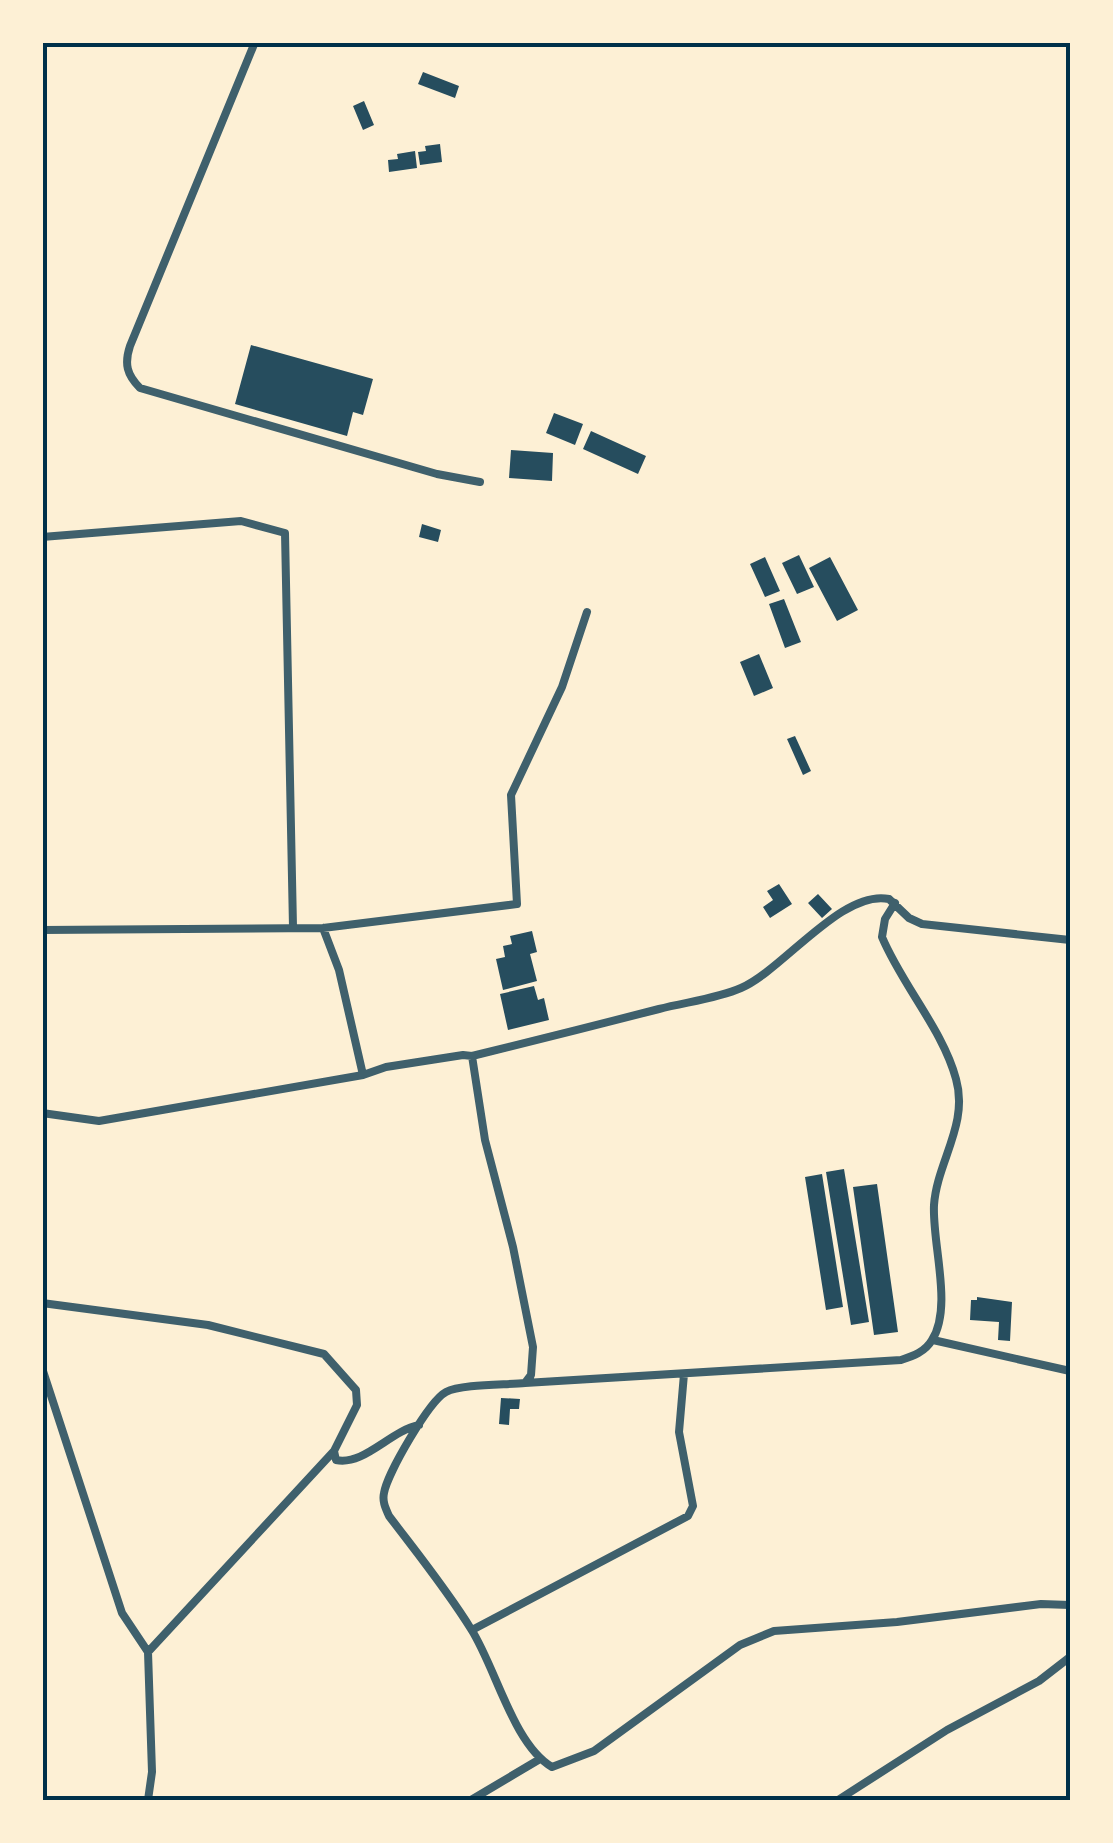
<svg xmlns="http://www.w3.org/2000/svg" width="1113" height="1843" font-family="Barlow,sans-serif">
<rect width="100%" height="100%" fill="#fdf0d5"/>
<!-- building -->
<path fill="#264d5e" d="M423,72L459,86L455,98L418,84Z
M364,101L374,125L363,130L353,106Z
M440,144L442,162L420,165L418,152L426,151L425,146Z
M415,151L417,168L389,172L388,160L398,159L397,154Z
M251,345L373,379L363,415L353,412L347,436L235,404Z
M554,413L583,424L575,445L546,433Z
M591,431L646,456L638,474L583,449Z
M511,450L553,453L552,481L509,478Z
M422,524L441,530L438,542L419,537Z
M799,555L814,587L797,594L782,563Z
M765,557L780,591L765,597L750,564Z
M830,557L858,610L837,621L809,568Z
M784,599L801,642L785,648L769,604Z
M759,654L773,688L754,696L740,662Z
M795,736L811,771L803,775L787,739Z
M779,884L792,904L770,918L763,907L773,900L767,891Z
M818,894L832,909L822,918L808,903Z
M532,931L537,952L530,954L537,981L503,990L496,959L505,957L503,946L512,944L510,936Z
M534,986L538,1000L544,998L549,1020L508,1030L500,994Z
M844,1169L869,1322L851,1325L826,1172Z
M822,1174L843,1307L826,1310L805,1177Z
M877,1184L898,1332L874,1335L853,1187Z
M977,1297L1012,1302L1010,1341L998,1340L999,1322L970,1320L971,1300H977Z
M501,1398L520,1399L519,1409H510L509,1425L499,1424Z"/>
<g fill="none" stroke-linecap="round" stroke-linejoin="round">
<!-- minor -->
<path stroke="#3f606c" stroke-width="8" d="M255,42L130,346C124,364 127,375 140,388L437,474L480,482
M42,537L241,521L285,533L293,927
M323,928L339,970L363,1075L386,1067L463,1055L472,1056L485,1140L513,1247L533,1347L531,1375L525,1383C506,1385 461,1384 446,1392C429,1401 387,1474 384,1493C382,1502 386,1509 389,1516C417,1553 447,1590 471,1629C496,1668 513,1744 552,1767L594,1751L740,1645L774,1631L897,1622L1041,1604L1070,1605
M42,930L323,928L517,904L511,795L562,687L587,612
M472,1056C534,1041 597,1025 659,1009C685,1002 716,999 741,988C783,970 842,889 889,899L909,918L922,924L1070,940
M42,1113L99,1121L363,1075
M42,1303L208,1325L324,1354L356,1390L357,1405L334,1451L336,1460C364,1466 390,1431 419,1425
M933,1340L1070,1371
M42,1368L122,1613L148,1652L152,1772L148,1800
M525,1383L901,1360C913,1356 925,1352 932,1340C953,1307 932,1244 934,1205C937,1162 969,1124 956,1079C943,1030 902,985 882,937L885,919L895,903
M472,1630L688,1516L693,1506L679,1432L684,1374
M148,1652L334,1451
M471,1800L540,1759
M838,1800L947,1730L1039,1681L1070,1657"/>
</g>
<!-- border -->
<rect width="1113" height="1843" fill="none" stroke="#fdf0d5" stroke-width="90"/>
<rect x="45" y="45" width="1023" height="1753" fill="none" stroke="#003049" stroke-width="4"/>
</svg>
